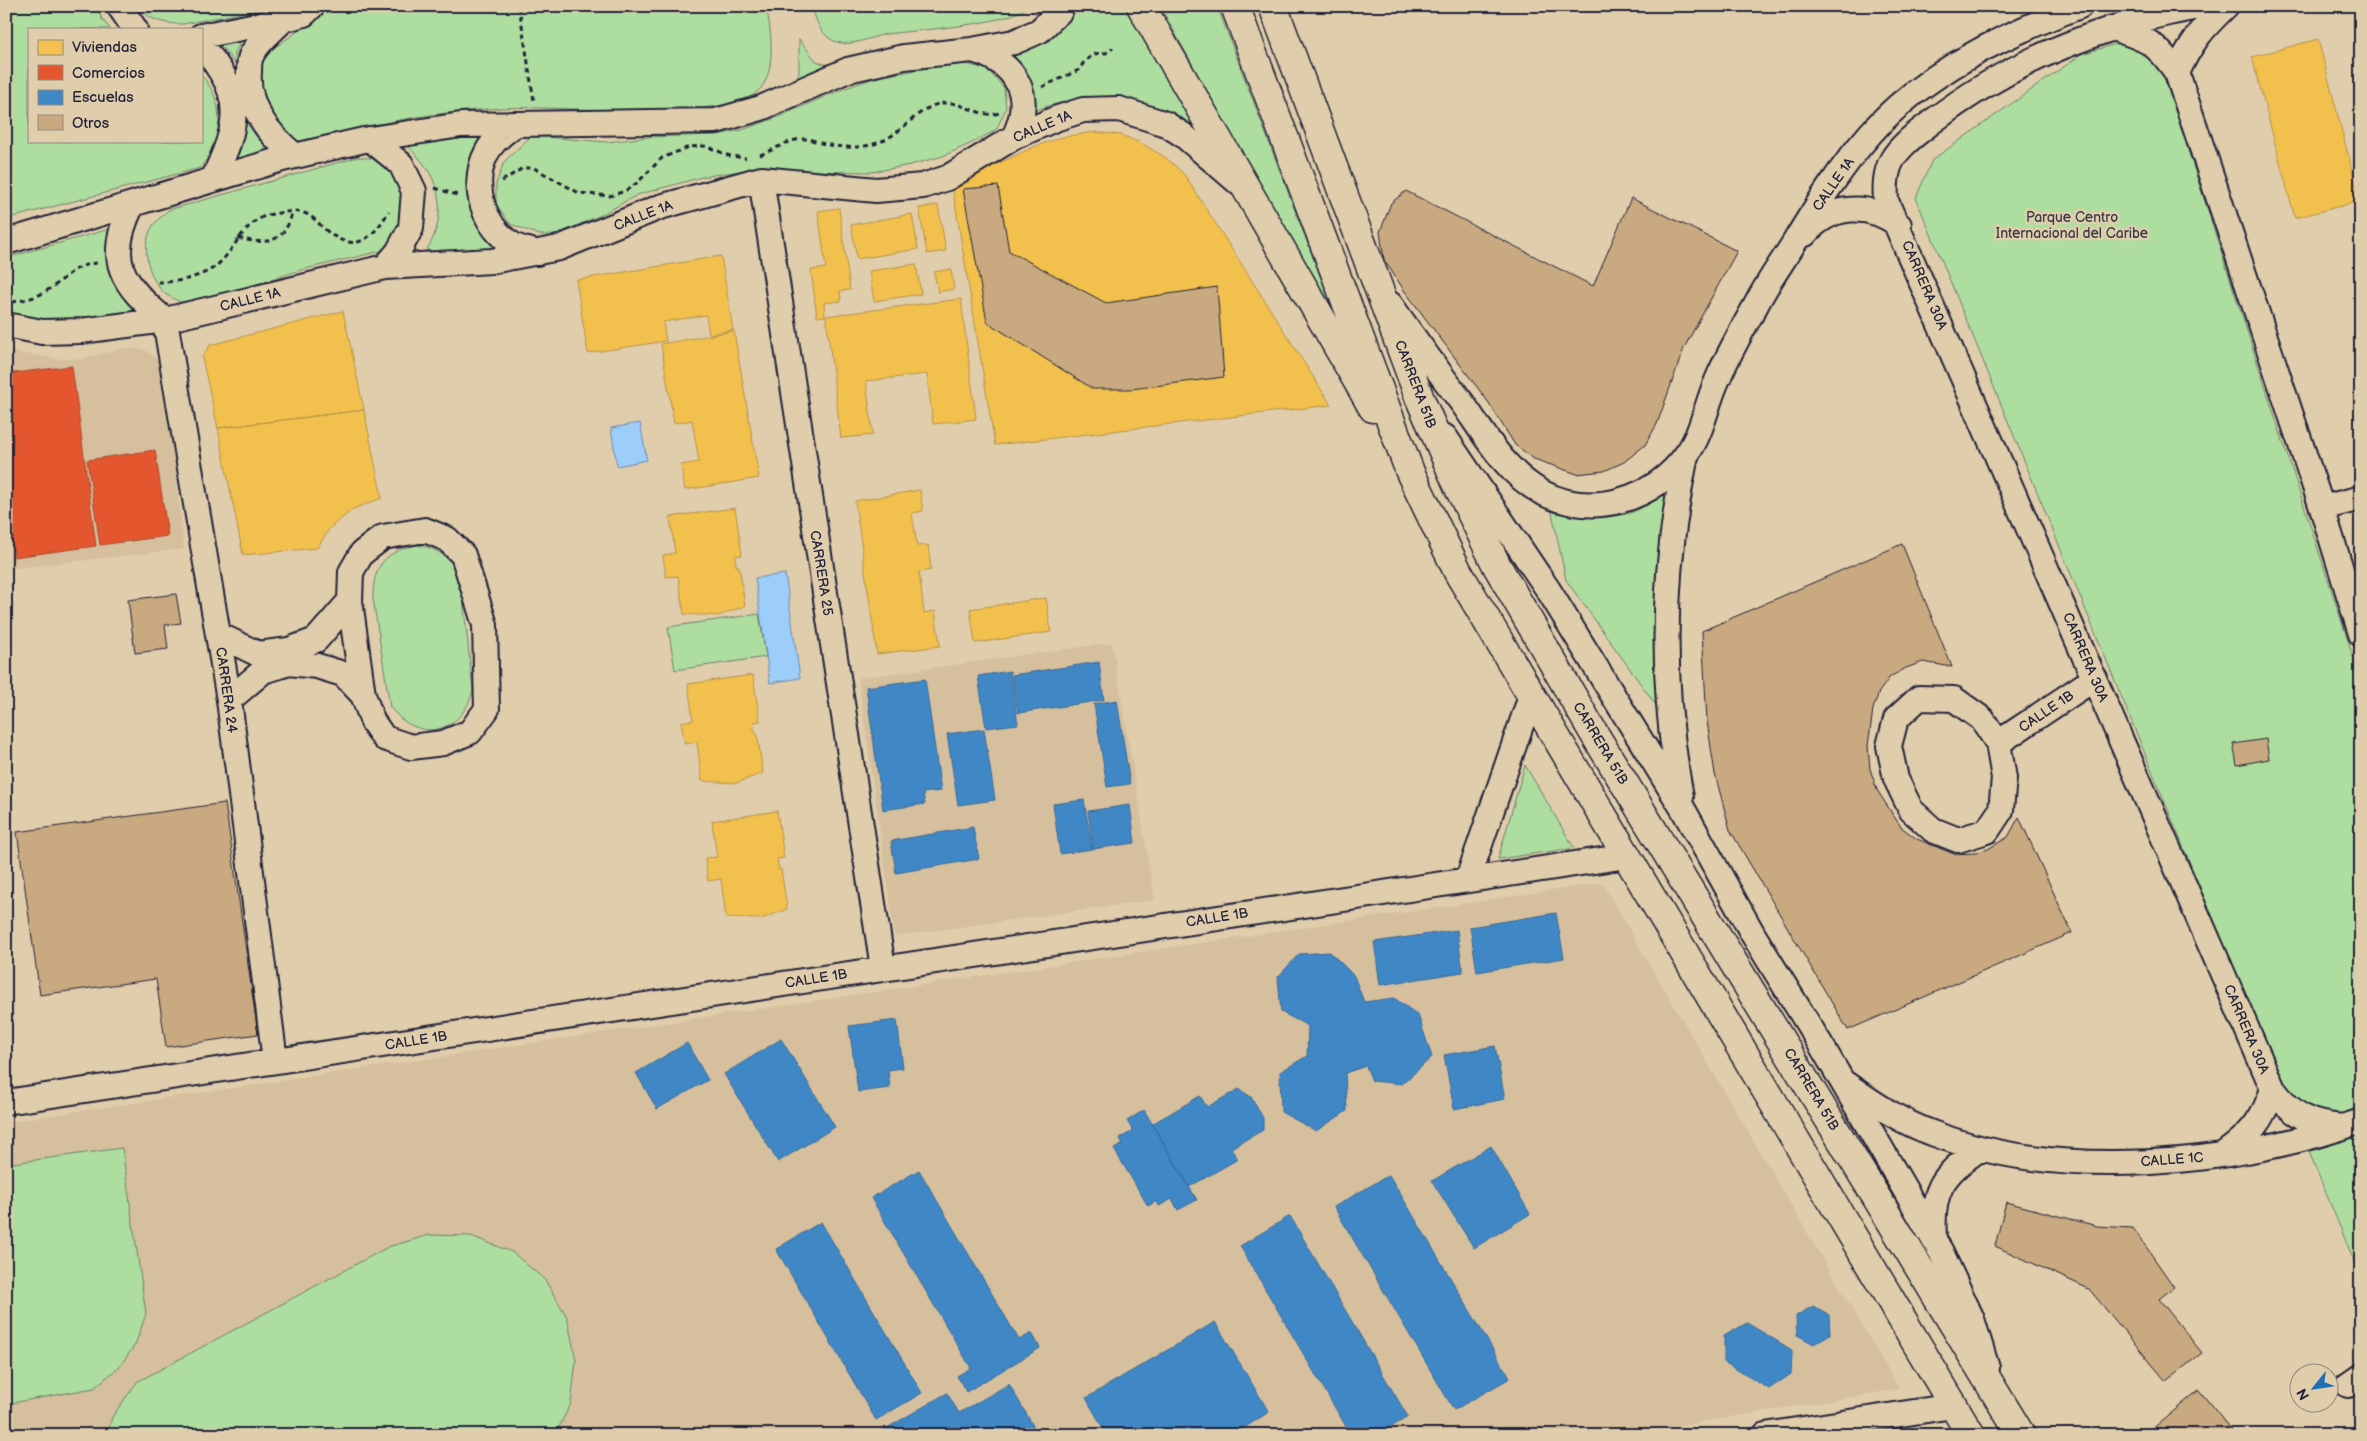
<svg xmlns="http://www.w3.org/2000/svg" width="2367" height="1441" font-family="'Balsamiq Sans',sans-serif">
<rect width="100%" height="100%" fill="#e0cdab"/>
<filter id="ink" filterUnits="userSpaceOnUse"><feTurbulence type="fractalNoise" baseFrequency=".02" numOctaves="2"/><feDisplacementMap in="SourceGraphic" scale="10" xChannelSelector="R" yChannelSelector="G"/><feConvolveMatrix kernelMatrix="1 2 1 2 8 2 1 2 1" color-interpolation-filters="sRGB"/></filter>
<g filter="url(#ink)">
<!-- built -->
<path fill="#d5bf9c" d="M125,348L145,350L157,359L166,387L184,549L6,569V351L60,359H80Z
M1112,643L1155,900L895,936L858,678Z
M1602,883L1899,1389L1622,1435H6V1122Z"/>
<!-- green -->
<path fill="#aede9f" stroke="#68806d" d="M6,6H96L102,19L110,29H29V141H201V75C219,94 223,120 215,145C213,153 205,161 200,168L6,219Z
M138,6H277L183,24C166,24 149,21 138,6Z
M325,6H766C771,29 778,76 756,93C720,122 553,105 501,108C461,111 419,115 380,124C354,129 320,141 295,142C289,143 280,136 274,134L253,77L265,54L307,25Z
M812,6H1028C1011,25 914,30 886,34C871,37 852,47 837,42C821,37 816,21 812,6Z
M1074,6H1133L1208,140C1194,131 1181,120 1166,113C1123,92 1076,95 1033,111L1009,58C1041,46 1056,35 1074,6Z
M1160,6H1217L1344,339Z
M242,38L235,53V64L223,48L213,42Z
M799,39L816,61L835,68L793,85L799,73Z
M2119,43L2144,49L2160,64L2361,681V1278L1916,198L1932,160L2082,54Z
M965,64L987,69L1004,88L1006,108L996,130L972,143L943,156L910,165L872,172L800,171L771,166L702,177L637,195L601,215L555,235H540L510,224L496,204V184L504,162L531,136L607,142L648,137L717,135L742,130L773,119L843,89L874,78L938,66Z
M244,115C252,132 259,143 275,153L234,165L241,148Z
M494,134L478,171L509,248L426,251C444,223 444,191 424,164C419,157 413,152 408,146Z
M358,157L390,160L411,203L390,249L297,271L233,293L180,302C175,299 167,296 163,292C147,275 140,244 154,224C158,219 164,215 168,210Z
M117,227L148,313L73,327L6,315V258Z
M1676,476L1661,712L1566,580L1551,508C1582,513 1621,526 1648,503C1658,495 1667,485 1676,476Z
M417,545C440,549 453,559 461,581L473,690C462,734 418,744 390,707L373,598C373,566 385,551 417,545Z
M759,614L766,657L675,670L668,627Z
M1525,765L1574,848L1498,859Z
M122,1148L146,1314L135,1345L119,1367L94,1388L6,1404V1164Z
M429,1235L471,1236L512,1252L545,1280L567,1317L576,1360L571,1403L555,1435H107L112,1417L137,1382L388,1247Z"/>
<!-- water -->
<path fill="#9dcdf9" stroke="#6c89ad" d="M640,423L647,460L617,466L611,428Z
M785,574L800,678L770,683L755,578Z"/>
<!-- homes -->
<path fill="#f2c14e" stroke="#b49148" d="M2318,39L2360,201L2295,218L2252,57Z
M1095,132L1121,135L1143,144L1166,158L1184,174L1331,405L995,445L952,185L1036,146L1063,137Z
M938,205L946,251L927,254L919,208Z
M839,208L850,290L840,291L841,301L824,303L825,316L817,317L811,270L826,268L818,211Z
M912,214L918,249L857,259L851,225Z
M721,256L733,330L709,334L706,315L663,322L666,341L588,353L576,280Z
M916,264L921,294L874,301L869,271Z
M951,269L954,289L938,292L934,272Z
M961,299L976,419L933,424L927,374L866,381L873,435L841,438L826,316Z
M343,311L364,410L218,428L202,358L210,345Z
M734,331L759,478L685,490L681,465L699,462L692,420L674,423L661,344Z
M364,410L382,498L353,509L330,528L317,548L243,555L218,428Z
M920,490L923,511L912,513L917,546L928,545L931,570L919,572L924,613L935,611L940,646L877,654L855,501Z
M735,508L742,555L735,556L736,566H739L745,606L718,616L684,614L678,576L666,577L663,555L675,553L670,517Z
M1046,598L1051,632L975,643L970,609Z
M753,675L760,721L753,722L755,733H757L763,773L737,783L702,781L697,742L685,744L681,722L693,720L688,684Z
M777,811L784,858L777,859L779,870L781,869L787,909L761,919L726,918L721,879L708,881L705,858L717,857L712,821Z"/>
<!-- shops -->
<path fill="#e4572e" stroke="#aa4732" d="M72,366L96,546L14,557L6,503V374Z
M155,450L168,536L100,545L87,460Z"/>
<!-- schools -->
<path fill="#3f88c5" stroke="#36699c" d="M1099,662L1104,700L1018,713L1012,675Z
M1010,671L1018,724L986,728L978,676Z
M925,679L941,791L923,793L925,804L883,810L866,687Z
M1117,700L1130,784L1107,787L1094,704Z
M984,729L995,800L958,805L947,734Z
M1084,800L1092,849L1060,854L1053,804Z
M1130,805L1135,843L1093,849L1088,811Z
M973,827L979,859L896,873L891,841Z
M1556,913L1564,958L1477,972L1470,927Z
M1457,930L1463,972L1380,985L1374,942Z
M1330,952L1354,976L1364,1002L1394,998L1418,1015L1432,1057L1402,1084L1372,1081L1366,1066L1345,1073L1347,1111L1316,1131L1281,1112L1280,1072L1307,1056L1308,1026L1281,1012L1278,977L1299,954Z
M897,1020L903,1068L888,1070L890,1088L858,1092L849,1026Z
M781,1039L835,1127L778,1162L724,1074Z
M687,1043L708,1080L657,1109L636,1073Z
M1495,1046L1505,1099L1454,1109L1444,1055Z
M1239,1089L1251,1097L1263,1118V1130L1231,1148L1238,1159L1189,1187L1152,1124L1200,1096L1207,1107Z
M1144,1110L1197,1200L1178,1210L1172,1199L1159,1206L1157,1201L1148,1206L1114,1149L1123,1144L1120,1138L1133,1131L1127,1121Z
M1491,1146L1530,1214L1474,1248L1432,1181Z
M919,1170L1019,1340L1032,1333L1040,1348L966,1392L957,1376L971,1368L871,1198Z
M1389,1175L1510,1378L1454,1410L1334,1207Z
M1290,1216L1408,1417L1377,1435H1351L1240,1246Z
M821,1222L922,1393L876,1420L776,1249Z
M1813,1306L1829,1315L1830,1334L1814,1344L1797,1335L1796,1316Z
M1215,1322L1269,1412L1233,1435H1107L1086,1398Z
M1747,1323L1792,1350L1791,1374L1769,1389L1724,1362V1336Z
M1009,1384L1035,1429L1024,1435H875L947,1393L959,1413Z"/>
<!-- building -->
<path fill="#c9a97f" stroke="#22223b" d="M998,186L1009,251L1106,303L1217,287L1224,377L1131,389H1093L987,322L963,189Z
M1406,191L1593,286L1631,198L1737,251L1684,348L1657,424L1645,445L1624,462L1604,471L1577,474L1534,459L1515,445L1489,403L1404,290L1384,260L1380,232L1391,203Z
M1902,544L1952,667L1923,662L1906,668L1890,677L1879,692L1873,709L1868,746L1870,769L1877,790L1901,827L1917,839L1954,854L1976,853L1988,849L2008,837L2019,817L2072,933L1848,1030L1730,830L1715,774L1707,721L1702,631Z
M176,594L181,623L165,625L168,649L135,653L128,600Z
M2266,739L2269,759L2237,765L2233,744Z
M225,803L258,1034L166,1047L156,979L40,995L17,832Z
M2006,1202L2097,1226L2133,1228L2174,1287L2159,1299L2202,1353L2166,1381L2089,1289L1995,1246Z
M2199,1390L2235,1435H2145Z"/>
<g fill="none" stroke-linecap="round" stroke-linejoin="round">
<!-- minor casing -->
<g stroke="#22223b" stroke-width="28">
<path id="minor" d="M119,6L135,29
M2204,6C2107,23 2012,60 1933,121C1919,132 1901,144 1892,160C1885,173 1885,187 1886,201L2273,1089C2293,1116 2309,1124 2343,1127
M283,20C272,31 260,40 252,54C249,59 249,67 249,72C246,108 270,135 295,156
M2112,28C2147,39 2156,42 2177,73L2322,508L2361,634
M201,36L283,20L304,14L312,6
M201,50C211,55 215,63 221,72C246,110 229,143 213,180
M972,50C1016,62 1035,95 1014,137
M2177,73C2191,42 2202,29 2226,6
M516,124C504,132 492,141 486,154C470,186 484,229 515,246C522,249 530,250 537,253
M370,139L401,164L414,191L411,228L398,252L385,267
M761,179L883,968
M132,205C105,259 121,284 165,320L229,700L275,1061
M1805,234C1831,204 1868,202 1899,225
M6,242L282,159L364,140L461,125L716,121L761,108L848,70L904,57L972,50L1014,42L1039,31L1060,11L1062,6
M1390,304C1414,338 1438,371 1463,404C1485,435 1506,473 1541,492C1592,519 1654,500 1687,454C1702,433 1706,406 1716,383C1727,356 1742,330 1756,305C1767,283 1781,264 1794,243C1817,205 1841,167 1870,134C1923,73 2006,34 2080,6
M6,325L42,332L81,331L165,320L385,267L492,261L559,248L660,207L761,179L876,190L923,186L947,178L1014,137L1055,119L1083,110L1119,109L1166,124L1183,135L1240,184
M1445,437L1549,591L1683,809L1754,936L1824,1050L1941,1252L1972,1319L1987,1368
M2322,508L2361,498
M350,601L363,695
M219,635L258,654L289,650L316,640L350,601L351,572L362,553L383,537L425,530L447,539L463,555L485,625L487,709L470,732L443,743L411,747L384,738L373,722L363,695L343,674L317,666L289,663L263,671L229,700
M1919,698L1954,699L1982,719L1998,743L2004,778L2001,810L1987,831L1958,840L1933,830L1911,810L1896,779L1889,746L1896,719Z
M1998,743L2095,678
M1681,797C1660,683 1662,569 1686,455
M1468,879L1531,696
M1846,1084C1873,1103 1901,1122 1932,1133C2059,1182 2235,1166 2361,1121
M6,1102L1627,856
M2225,1153C2251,1134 2263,1120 2273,1089
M1934,1238C1931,1192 1941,1174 1980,1149
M2348,1385L2361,1376
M1765,1435L1953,1406"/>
</g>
<!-- major casing -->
<g stroke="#22223b" stroke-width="31">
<path id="major" d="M1141,6L1373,408
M1235,6L1410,472L1458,572L1971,1435
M1273,6L1420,399L1459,488L1497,566L1592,730L2021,1435"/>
</g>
<!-- path -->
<path stroke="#22223b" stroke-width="3" stroke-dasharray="5 4" stroke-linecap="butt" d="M519,6L534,101
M1042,87L1079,70L1084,62L1094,54L1106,53L1113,48
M760,155C774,150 791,138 806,139C811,139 816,142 821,143C839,148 859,149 877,143C903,135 918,105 944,103C962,101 981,119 999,113
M502,181L523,168H534L579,193L610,196L625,191L637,183L662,158L689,147L706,146L730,156L746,158
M435,188L457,195
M238,238C266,245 285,244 292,212
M158,282C176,283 202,277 216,266C237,249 243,219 273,214C283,212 295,210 304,213C314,216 319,225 327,231C356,255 373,238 389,211
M12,302C24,300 36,298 46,291C66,280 72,265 97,263"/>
<!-- minor -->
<use href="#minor" stroke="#e0cdab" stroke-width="24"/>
<!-- major -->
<use href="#major" stroke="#e0cdab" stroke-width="28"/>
</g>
</g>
<g text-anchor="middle" stroke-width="5" stroke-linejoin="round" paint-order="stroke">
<!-- street labels -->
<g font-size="14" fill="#22223b" stroke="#e0cdab">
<text transform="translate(1042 126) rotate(-23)" y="5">CALLE 1A</text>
<text transform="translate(1833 184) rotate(-55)" y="5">CALLE 1A</text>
<text transform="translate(643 215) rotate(-21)" y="5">CALLE 1A</text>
<text transform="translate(1925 285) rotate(67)" y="5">CARRERA 30A</text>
<text transform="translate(250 299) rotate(-14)" y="5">CALLE 1A</text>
<text transform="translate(1416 384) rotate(69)" y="5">CARRERA 51B</text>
<text transform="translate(822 573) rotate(81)" y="5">CARRERA 25</text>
<text transform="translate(2086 657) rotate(67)" y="5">CARRERA 30A</text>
<text transform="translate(227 690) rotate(82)" y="5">CARRERA 24</text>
<text transform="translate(2046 711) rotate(-34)" y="5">CALLE 1B</text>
<text transform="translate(1601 743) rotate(59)" y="5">CARRERA 51B</text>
<text transform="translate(1217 917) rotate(-9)" y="5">CALLE 1B</text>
<text transform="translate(816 978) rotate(-9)" y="5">CALLE 1B</text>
<text transform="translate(2247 1029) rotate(67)" y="5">CARRERA 30A</text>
<text transform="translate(416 1040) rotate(-9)" y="5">CALLE 1B</text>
<text transform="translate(1812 1089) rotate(59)" y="5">CARRERA 51B</text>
<text transform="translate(2172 1159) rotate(-4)" y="5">CALLE 1C</text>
</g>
<!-- park labels -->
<g font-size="14" fill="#373e4a" stroke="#e0cdab">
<text x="2072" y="222">Parque Centro<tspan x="2072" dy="16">Internacional del Caribe</tspan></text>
</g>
</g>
<!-- margin -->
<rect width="2367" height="1441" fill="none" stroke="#e0cdab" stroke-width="25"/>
<rect x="12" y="12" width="2342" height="1416" fill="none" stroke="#22223b" stroke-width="2" filter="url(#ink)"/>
<!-- legend -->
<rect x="28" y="28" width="175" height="115" fill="#e0cdab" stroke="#94897e"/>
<rect x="38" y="40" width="25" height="15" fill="#f2c14e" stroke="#94897e"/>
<text x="72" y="52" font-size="15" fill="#22223b">Viviendas</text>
<rect x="38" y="65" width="25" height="15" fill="#e4572e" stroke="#94897e"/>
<text x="72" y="78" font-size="15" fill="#22223b">Comercios</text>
<rect x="38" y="90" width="25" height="15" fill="#3f88c5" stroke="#94897e"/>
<text x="72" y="102" font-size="15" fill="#22223b">Escuelas</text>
<rect x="38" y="115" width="25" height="15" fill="#c9a97f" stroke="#94897e"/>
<text x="72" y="128" font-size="15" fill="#22223b">Otros</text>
<!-- north arrow -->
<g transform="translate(2314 1388) rotate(240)"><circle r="24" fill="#e0cdab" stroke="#94897e"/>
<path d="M0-4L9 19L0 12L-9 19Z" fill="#1f6fb2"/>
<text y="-8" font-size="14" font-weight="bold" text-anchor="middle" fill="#22223b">N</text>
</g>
</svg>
